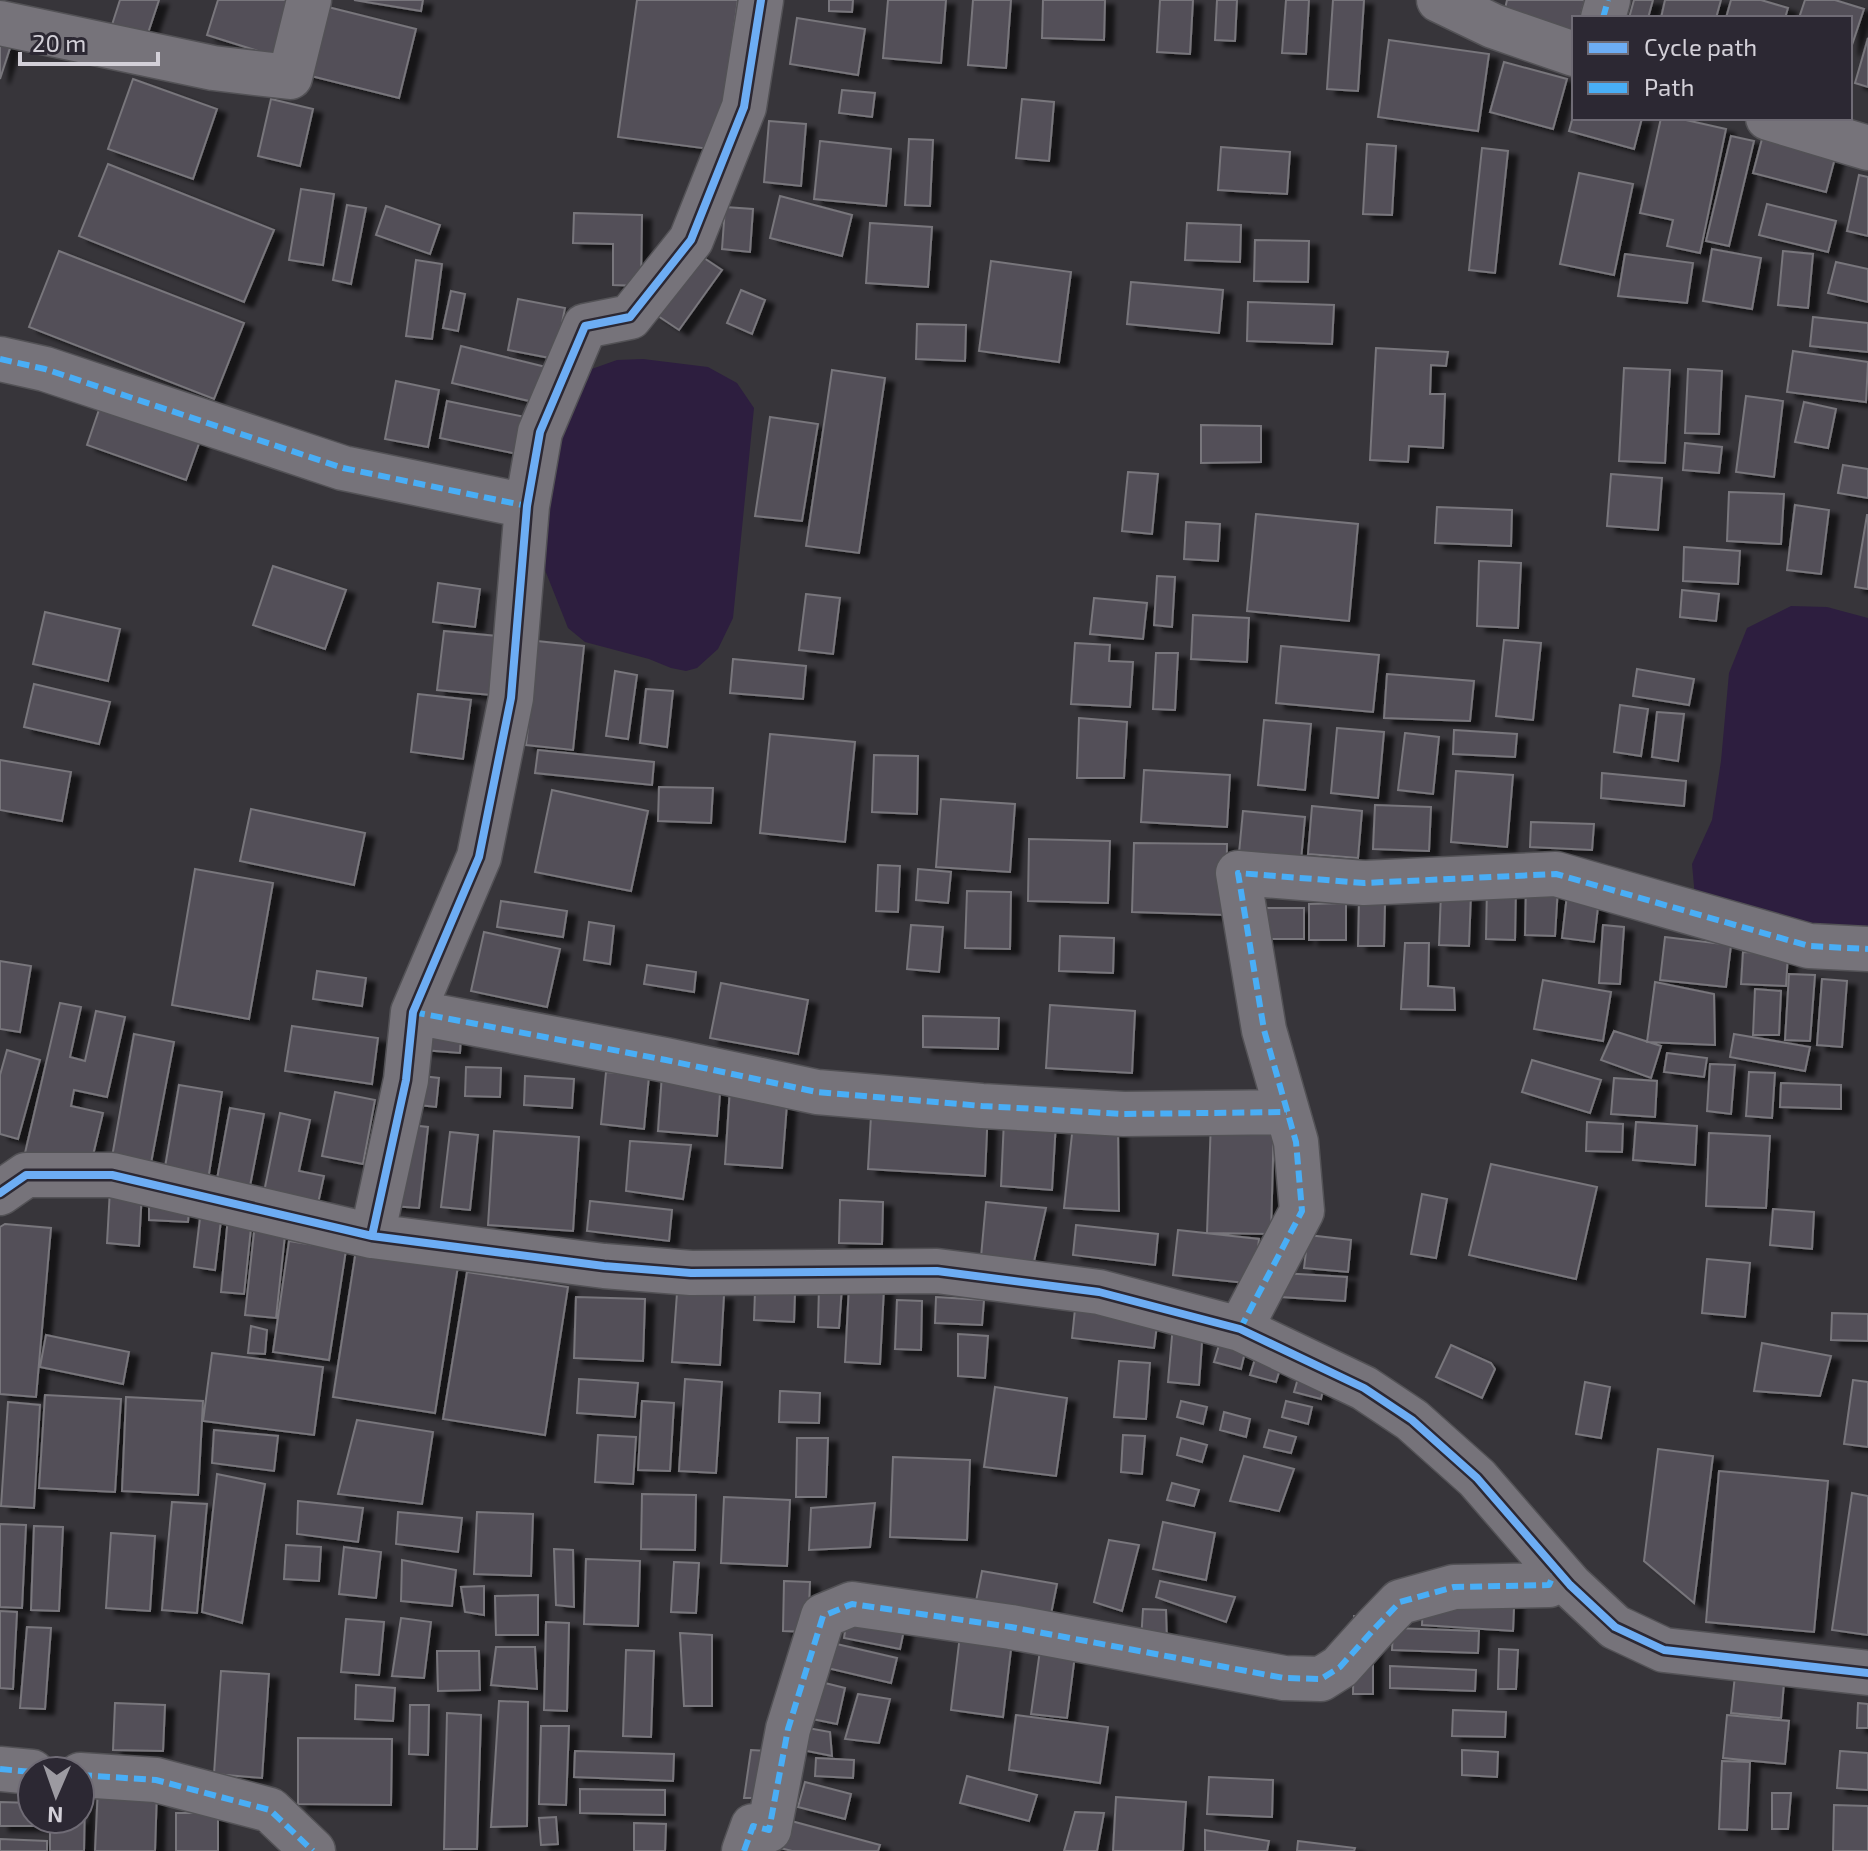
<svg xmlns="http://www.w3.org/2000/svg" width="1868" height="1851" font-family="'Exo 2',sans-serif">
<defs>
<filter id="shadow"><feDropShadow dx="9" dy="5" stdDeviation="2" flood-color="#0009"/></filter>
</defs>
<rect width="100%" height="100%" fill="#37353a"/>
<!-- water -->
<path fill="#2d1e3f" d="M643,359L708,367L737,383L754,408L733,618L718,649L697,668L686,671L671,668L649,659L585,642L568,628L543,565L547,443L586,371L617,360Z
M1791,606L1827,607L1868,618V937L1695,897L1692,864L1712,820L1721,761L1729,673L1747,628Z"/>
<!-- building -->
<path fill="#534f59" stroke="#78767b" stroke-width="2" filter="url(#shadow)" d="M120,0H159L145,42L110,31Z
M218,0H291L274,56L207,35Z
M354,0H423L421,11Z
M637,0H738L717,150L618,137Z
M829,0H853L852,12L829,11Z
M888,0H946L941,63L883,58Z
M973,0H1011L1006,68L968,65Z
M1043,0H1105L1104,40L1042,38Z
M1160,0H1193L1190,54L1157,52Z
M1217,0H1237L1235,41L1215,40Z
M1286,0H1309L1306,54L1282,53Z
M1333,0H1364L1358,91L1327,89Z
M1507,0H1585L1580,18H1574V34L1504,13Z
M1634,0H1653L1648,18H1629Z
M1665,0H1721L1716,18H1661Z
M1731,0H1761L1788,8L1785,18H1726Z
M1805,0H1835L1864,9L1850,51V18H1799Z
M320,5L416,29L399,98L303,74Z
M797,18L865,29L858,75L790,64Z
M1868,38V87L1855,83Z
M1389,40L1489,54L1478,131L1378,117Z
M0,41L11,45L0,79Z
M1504,62L1567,79L1553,129L1490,112Z
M133,79L217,109L193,179L108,149Z
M842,90L875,93L872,117L839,113Z
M271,99L313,109L300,166L258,156Z
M1022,99L1054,102L1049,161L1016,158Z
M1574,113V118H1642L1634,149L1569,131Z
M1661,118H1677L1726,129L1700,253L1667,246L1673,220L1640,213Z
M769,121L806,124L801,186L764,182Z
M1731,136L1754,141L1729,246L1706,241Z
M909,139L933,140L930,206L905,205Z
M1762,139L1835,158L1826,192L1753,173Z
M820,141L891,149L886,206L814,199Z
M1367,144L1396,146L1392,215L1363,214Z
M1221,147L1290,152L1287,194L1218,190Z
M1482,148L1508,151L1495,273L1469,270Z
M108,164L274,230L244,302L79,236Z
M1579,173L1633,184L1614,275L1560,264Z
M1859,175L1868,177V236L1847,231Z
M301,189L334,194L323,265L289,260Z
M780,196L852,215L842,256L770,238Z
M1767,204L1836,221L1828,252L1759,235Z
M347,205L366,208L351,284L333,280Z
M386,206L440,225L430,254L376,235Z
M725,207L753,209L750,252L722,249Z
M574,213L642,215L641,286L613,285V244L573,243Z
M870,223L932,227L928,287L866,283Z
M1187,223L1241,225L1240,262L1185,260Z
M1255,240L1309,241L1308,282L1254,281Z
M1712,249L1761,258L1752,309L1703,301Z
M59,251L244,323L214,399L29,327Z
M1783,251L1813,254L1808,308L1778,305Z
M698,254L722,270L679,330L655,314Z
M1625,254L1693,263L1687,303L1618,296Z
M416,260L442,264L432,339L406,336Z
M991,261L1071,272L1059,362L979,351Z
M1836,262L1868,269V302L1828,293Z
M1131,282L1223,290L1219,333L1127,324Z
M741,290L765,300L752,334L727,323Z
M451,291L465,294L458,331L443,328Z
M518,299L565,308L555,359L508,350Z
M1248,302L1334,305L1332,344L1247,341Z
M1813,317L1868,323V352L1810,346Z
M917,324L966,325L965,361L916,359Z
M461,346L554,369L546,405L452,383Z
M1376,348L1448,352L1446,366L1431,365L1430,394H1445L1443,448L1409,446L1408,462L1370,460Z
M1793,351L1868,362L1866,402L1787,392Z
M1624,368L1670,370L1665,463L1619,461Z
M1688,369L1722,371L1719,434L1685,433Z
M832,370L885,378L859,553L806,546Z
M396,381L439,390L428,447L385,439Z
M1746,396L1783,401L1774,477L1736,472Z
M102,401L202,435L186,480L87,445Z
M447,401L530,418L522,455L440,438Z
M1804,402L1836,409L1828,448L1795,442Z
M770,417L818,424L802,521L755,516Z
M1201,425L1261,426V462L1201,463Z
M1685,443L1722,447L1719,473L1683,470Z
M1843,465L1868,469V498L1838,493Z
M1128,472L1158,474L1152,534L1122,531Z
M1611,474L1662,478L1658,530L1607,526Z
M1729,492L1784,494L1781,544L1727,541Z
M1795,505L1829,510L1821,574L1787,570Z
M1437,507L1512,510L1511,546L1435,543Z
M1256,514L1358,524L1349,621L1247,611Z
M1867,515H1868V589L1855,587Z
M1186,522L1220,524L1218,561L1184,559Z
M1684,547L1740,551L1738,584L1683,581Z
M1479,561L1521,563L1518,628L1477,626Z
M273,566L346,590L325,649L253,625Z
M1157,576L1175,577L1172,627L1154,625Z
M438,583L480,589L475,627L433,622Z
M1682,590L1719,594L1716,621L1680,617Z
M806,594L840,598L833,654L799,650Z
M1094,598L1147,603L1143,639L1090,634Z
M45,612L120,629L108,681L33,664Z
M1193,615L1249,618L1247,662L1191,659Z
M444,631L508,637L502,696L437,690Z
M1504,640L1541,643L1533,720L1496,716Z
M537,641L584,646L573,750L526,745Z
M1075,643L1110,645L1109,661L1133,662L1130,707L1071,704Z
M1281,646L1379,655L1373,712L1276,703Z
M1156,653H1178L1175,710L1153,709Z
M733,659L806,666L803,699L730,693Z
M1637,669L1694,679L1689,705L1633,696Z
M615,671L637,675L628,739L606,736Z
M1387,674L1474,681L1470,721L1384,718Z
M34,684L110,702L99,744L24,727Z
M646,689L673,691L667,747L640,743Z
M418,694L471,700L463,759L411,752Z
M1620,705L1648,709L1641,756L1614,752Z
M1657,712L1684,714L1678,761L1652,757Z
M1079,718L1127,722L1124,778H1077Z
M1264,720L1311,724L1305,790L1258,785Z
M1337,728L1384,732L1378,798L1331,793Z
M1454,730L1517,734L1515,757L1453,754Z
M1405,733L1439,737L1433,794L1398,790Z
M770,734L855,742L845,842L760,833Z
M538,750L654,762L652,785L535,773Z
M874,755L918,756L917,814L872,812Z
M0,760L71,772L62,821L0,810Z
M1144,770L1230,775L1227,827L1141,822Z
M1456,771L1513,775L1507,847L1451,842Z
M1602,773L1686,781L1684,806L1601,798Z
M659,787L713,788L711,823L658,821Z
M552,790L648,811L631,891L535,872Z
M941,799L1015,804L1010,872L936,867Z
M1375,805L1431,807L1429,851L1373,849Z
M1312,806L1362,811L1358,858L1308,854Z
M251,809L365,833L354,885L240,861Z
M1243,811L1305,817L1301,860L1239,853Z
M1531,822L1594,824L1592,850L1530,847Z
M1029,839L1110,841L1108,903L1028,901Z
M1134,843L1227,844L1226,915L1132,912Z
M878,865L900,866L898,912L876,911Z
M195,869L273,883L249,1019L172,1005Z
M918,869L951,872L948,903L916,900Z
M1526,885L1558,887L1555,936L1525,935Z
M1487,886H1516L1515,940L1486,939Z
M967,891L1011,892L1010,949L965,948Z
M1441,892L1471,893L1469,946L1439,945Z
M1567,895L1599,898L1594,942L1562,938Z
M501,901L567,911L563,937L497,927Z
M1359,901L1385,902L1384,946H1358Z
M1346,903V940H1309V904Z
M1255,908H1304V939H1256Z
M589,922L614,926L610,964L584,960Z
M911,925L943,927L939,972L907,969Z
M1603,925L1624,927L1620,984L1599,983Z
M484,932L560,949L547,1007L471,991Z
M1060,936L1114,938L1113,973L1059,971Z
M1665,937L1731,945L1726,987L1660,980Z
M1405,943H1429L1428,986L1454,988L1455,1010L1401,1009Z
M1743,952L1788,954L1786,986L1741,984Z
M0,961L31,966L20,1032L0,1029Z
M647,965L696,972L694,992L644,984Z
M317,971L366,978L362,1006L313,999Z
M1789,974L1815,975L1810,1041L1785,1040Z
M1822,979L1847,981L1842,1047L1817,1045Z
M1543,980L1611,992L1603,1041L1534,1029Z
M1655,982L1714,994L1715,1045L1647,1042Z
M721,983L808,1000L798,1054L710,1038Z
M1755,989L1781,991L1779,1035H1753Z
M427,1000L463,1002L460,1053L423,1050Z
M60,1003L81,1007L70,1057L85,1061L96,1011L125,1017L107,1097L74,1090L71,1106L103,1113L90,1168L25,1153Z
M1050,1005L1135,1011L1132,1073L1046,1068Z
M923,1016L999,1018L998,1049L923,1047Z
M292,1026L378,1038L372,1084L285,1071Z
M1614,1031L1661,1046L1651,1078L1601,1060Z
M134,1034L174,1042L151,1163L112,1157Z
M1734,1034L1810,1047L1805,1071L1730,1057Z
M7,1050L40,1060L18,1139L0,1134V1075Z
M1667,1053L1707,1058L1704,1077L1664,1072Z
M1532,1060L1601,1080L1590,1113L1522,1092Z
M1710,1064L1735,1065L1731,1114L1707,1111Z
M466,1067L501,1068L500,1097L465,1096Z
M606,1072L649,1076L644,1129L601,1124Z
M1749,1072L1775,1073L1772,1118L1746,1116Z
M731,1073L789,1078L782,1168L725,1164Z
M662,1074L721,1079L717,1136L658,1131Z
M413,1075L439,1078L436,1107L410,1104Z
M525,1076L574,1079L572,1108L524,1105Z
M1614,1078L1657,1081L1655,1117L1611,1114Z
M873,1081L989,1086L985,1176L868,1169Z
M1781,1083L1841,1085V1109L1780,1107Z
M179,1085L222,1092L208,1180L164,1173Z
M335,1092L375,1100L363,1164L322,1156Z
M230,1108L264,1114L250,1186L217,1179Z
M280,1113L310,1120L299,1171L324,1176L317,1208L263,1197Z
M1004,1120L1056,1122L1052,1190L1001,1186Z
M1211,1120L1274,1121L1271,1234L1207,1233Z
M1587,1122L1623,1124L1622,1152L1586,1151Z
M1636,1122L1697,1126L1695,1165L1633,1160Z
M401,1124L428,1127L419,1208L392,1206Z
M1073,1125L1118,1127L1119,1211L1064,1208Z
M494,1131L579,1137L573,1231L488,1225Z
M450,1132L478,1135L470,1210L441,1207Z
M1709,1133L1770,1136L1766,1208L1706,1206Z
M630,1141L691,1145L683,1199L626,1191Z
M1491,1164L1597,1187L1576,1279L1469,1255Z
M110,1189L142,1191L139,1246L107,1243Z
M1422,1194L1447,1199L1436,1258L1411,1254Z
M149,1200L190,1201L188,1222L149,1220Z
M840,1200L883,1202L882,1244L839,1243Z
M590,1201L672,1210L669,1241L587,1231Z
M986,1202L1046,1208L1033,1266L981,1257Z
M1773,1209L1814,1212L1812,1249L1770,1245Z
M201,1210L222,1212L215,1270L194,1267Z
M228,1217L252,1219L244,1294L221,1292Z
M255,1223L286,1226L276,1318L245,1315Z
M5,1224L51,1228L36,1397L0,1394V1227Z
M1076,1225L1158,1234L1155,1265L1073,1255Z
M1178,1230L1259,1239L1254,1284L1173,1275Z
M1308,1235L1351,1240L1348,1272L1304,1268Z
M289,1241L346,1250L329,1360L273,1352Z
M356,1250L458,1266L435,1413L333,1397Z
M1707,1259L1750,1263L1745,1317L1702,1313Z
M467,1272L568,1287L545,1435L443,1419Z
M1282,1273L1347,1277L1345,1301L1280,1297Z
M819,1286L842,1287L839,1328L818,1327Z
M849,1286L884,1288L880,1364L845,1362Z
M755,1291L795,1292L794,1322L754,1320Z
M677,1293L724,1295L720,1365L672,1362Z
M576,1297L645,1299L643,1361L574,1358Z
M936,1297L984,1300L982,1325L935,1323Z
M897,1300L922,1301L921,1350L895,1349Z
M1075,1309L1158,1318L1154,1348L1072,1338Z
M1832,1313L1868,1314V1341L1831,1340Z
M1173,1325L1203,1328L1199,1385L1168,1382Z
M251,1326L267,1330L265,1354L248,1353Z
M958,1334L988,1336L985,1378L958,1376Z
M46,1335L129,1352L123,1384L40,1367Z
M1762,1343L1831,1356L1820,1396L1754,1391Z
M1219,1345L1245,1352L1241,1369L1214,1362Z
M1451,1345L1491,1363L1495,1369L1482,1398L1436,1377Z
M212,1353L323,1367L314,1435L203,1421Z
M1255,1359L1281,1366L1276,1382L1250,1375Z
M1119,1361L1150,1363L1146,1419L1114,1417Z
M1299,1375L1325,1382L1321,1399L1294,1392Z
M579,1379L638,1383L635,1417L577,1413Z
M685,1379L722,1382L716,1473L679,1471Z
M1853,1380L1868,1382V1447L1844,1444Z
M1585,1382L1610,1387L1601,1438L1576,1434Z
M995,1387L1067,1398L1056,1476L984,1467Z
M780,1391L820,1393L819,1423L779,1422Z
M45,1395L121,1399L115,1492L39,1488Z
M126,1397L203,1401L198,1495L122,1491Z
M642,1401L674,1403L670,1471L638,1470Z
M1181,1401L1207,1407L1203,1424L1177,1417Z
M1286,1401L1312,1407L1308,1424L1282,1417Z
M8,1402L40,1405L34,1508L1,1506Z
M1224,1412L1250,1419L1246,1437L1220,1430Z
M357,1420L433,1432L422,1504L338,1494Z
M214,1430L278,1436L274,1471L212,1463Z
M1269,1430L1296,1437L1291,1453L1264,1447Z
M598,1435L636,1437L633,1484L595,1482Z
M1123,1435L1145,1436L1142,1474L1121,1472Z
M797,1438H828L826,1497H796Z
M1181,1438L1207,1445L1202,1462L1177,1455Z
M1658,1449L1713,1456L1694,1603L1644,1561Z
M1244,1456L1294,1469L1279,1511L1230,1501Z
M893,1457L970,1460L967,1540L890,1537Z
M1719,1471L1828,1481L1814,1632L1706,1622Z
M217,1474L265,1484L242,1623L202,1612Z
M1172,1483L1199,1490L1194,1506L1167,1500Z
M1852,1493L1868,1496V1635L1832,1630Z
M642,1494L696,1495L695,1550L641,1549Z
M724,1497L790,1500L787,1566L721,1563Z
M298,1501L363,1508L358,1542L297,1534Z
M172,1502L207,1504L197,1613L162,1610Z
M875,1503L870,1547L809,1550L811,1508Z
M398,1512L462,1518L458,1552L396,1544Z
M477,1512L533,1514L531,1576L474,1574Z
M1163,1522L1215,1533L1206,1580L1153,1569Z
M0,1524L26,1525L22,1608L0,1607Z
M34,1526L63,1527L59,1611L31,1610Z
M111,1533L155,1536L150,1611L106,1608Z
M1109,1540L1139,1545L1122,1611L1094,1602Z
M286,1545L321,1547L319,1581L284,1579Z
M344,1547L381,1552L376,1598L339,1594Z
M554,1549L573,1550L574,1607L556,1605Z
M586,1559L640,1561L638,1626L584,1624Z
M402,1560L456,1570L452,1606L401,1601Z
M674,1562L699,1563L696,1613L671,1612Z
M982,1571L1057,1584L1050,1619L975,1606Z
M1424,1580L1515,1584L1513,1631L1422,1625Z
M784,1581L810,1582L808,1632L783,1631Z
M1160,1581L1235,1597L1226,1622L1156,1597Z
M484,1586V1615L465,1612L461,1587Z
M538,1595V1635H496L495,1596Z
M1143,1609L1166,1610L1167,1644L1141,1641Z
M0,1611L17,1612L13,1689L0,1688Z
M1354,1616H1373V1694H1353Z
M401,1618L431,1622L424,1678L392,1676Z
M847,1618L904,1630L900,1649L844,1638Z
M346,1619L384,1622L379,1675L341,1672Z
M546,1622L569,1623L567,1711L544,1710Z
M27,1627L51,1628L45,1709L20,1708Z
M1393,1628L1479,1631L1478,1653L1392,1650Z
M680,1633L712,1635V1706H684Z
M960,1635L1012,1641L1003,1717L951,1710Z
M828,1642L897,1658L891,1683L823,1667Z
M1041,1643L1076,1647L1067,1718L1031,1714Z
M496,1647H535L537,1689L491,1685Z
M1499,1649L1518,1650L1516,1689H1498Z
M626,1650L654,1651L651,1737L623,1736Z
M437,1651H479L480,1690L438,1691Z
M1390,1666L1476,1670L1475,1691L1390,1688Z
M1736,1666L1785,1671L1781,1718L1731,1713Z
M221,1671L269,1674L262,1778L214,1774Z
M821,1682L845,1688L837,1724L812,1719Z
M356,1685L395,1688L393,1721L355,1719Z
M858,1694L890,1699L879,1743L845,1739Z
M499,1701L528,1702L527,1826L491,1827Z
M115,1703L165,1705L163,1751L113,1750Z
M1858,1703L1868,1704V1728H1857Z
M410,1705H429L428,1755L409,1754Z
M1453,1710L1506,1712L1505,1737L1452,1736Z
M447,1713L481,1715L477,1849H444Z
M1016,1715L1108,1727L1100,1783L1009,1770Z
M1727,1715L1789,1721L1785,1764L1723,1758Z
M541,1726H569L566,1805L539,1804Z
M797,1726L830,1732L832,1756L797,1749Z
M298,1738L392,1739L391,1805L298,1804Z
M751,1750L770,1751L761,1798H744Z
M1462,1750L1498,1752L1497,1777L1462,1775Z
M575,1751L674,1754L673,1781L574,1777Z
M1840,1751L1868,1753V1790L1837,1788Z
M816,1758L854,1760L853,1778L815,1776Z
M1722,1761L1750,1762L1747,1830L1719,1829Z
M967,1776L1037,1795L1029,1821L960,1803Z
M1209,1777L1273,1780L1272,1817L1207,1814Z
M805,1782L851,1794L845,1819L798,1807Z
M98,1787L157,1790L155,1851H95Z
M580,1789L665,1790V1815L580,1813Z
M1772,1793H1791L1788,1829H1772Z
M80,1795H85L84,1851H50V1819H80Z
M1116,1797L1186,1802L1183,1851H1113Z
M0,1802L32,1803V1819H47V1826H0Z
M1834,1805L1868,1806V1851H1833Z
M1075,1812L1104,1813L1097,1851H1064Z
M176,1813H218V1851H176Z
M556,1817L558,1844L541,1845L539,1818Z
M784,1819L880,1845L878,1851H792L776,1847Z
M634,1823L666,1824L665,1851H634Z
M1205,1830L1269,1841L1267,1851H1205Z
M0,1839L47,1841V1851H0Z
M1298,1841L1355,1848L1354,1851H1297Z"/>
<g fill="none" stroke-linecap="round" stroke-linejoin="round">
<!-- minor casing -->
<g stroke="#535256" stroke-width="47">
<path id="minor" d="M1439,0L1493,26L1574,54
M1603,18L1608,0
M0,23L213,68L290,77L309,0
M1768,118L1868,148
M0,359L45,369L343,468L527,506
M413,1012L666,1060L817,1092L982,1106L1124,1114L1287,1112
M0,1193L26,1175H112L372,1236L604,1266L691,1273L937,1271L1099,1292L1240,1329L1364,1388L1412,1420L1477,1478L1570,1585L1615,1627L1664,1650L1868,1673
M372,1236L406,1080L413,1012L479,857L511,698L527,506L540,432L585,326L630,317L691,240L744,107L761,0
M1240,1329L1302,1211L1296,1142L1264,1030L1238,873L1364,883L1556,874L1809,946L1868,949
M0,1769L32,1772
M80,1775L156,1780L270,1810L313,1851
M744,1851L753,1826L769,1830L788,1729L823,1616L852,1604L1011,1627L1284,1678L1321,1679L1340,1667L1376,1627L1400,1602L1454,1587L1549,1585L1556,1569"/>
</g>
<!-- minor -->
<use href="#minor" stroke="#76737a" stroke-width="44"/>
<!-- quiet -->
<path stroke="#49aef6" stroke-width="6" stroke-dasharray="12 6" stroke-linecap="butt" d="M1603,18L1608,0
M0,359L45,369L343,468L527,506
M413,1012L666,1060L817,1092L982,1106L1124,1114L1287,1112
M1240,1329L1302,1211L1296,1142L1264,1030L1238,873L1364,883L1556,874L1809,946L1868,949
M0,1769L32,1772
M80,1775L156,1780L270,1810L313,1851
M744,1851L753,1826L769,1830L788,1729L823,1616L852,1604L1011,1627L1284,1678L1321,1679L1340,1667L1376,1627L1400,1602L1454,1587L1549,1585L1556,1569"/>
<!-- cycleway casing -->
<g stroke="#2c2833" stroke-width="13">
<path id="cycleway" d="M0,1193L26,1175H112L372,1236L604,1266L691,1273L937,1271L1099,1292L1240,1329L1364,1388L1412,1420L1477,1478L1570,1585L1615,1627L1664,1650L1868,1673
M372,1236L406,1080L413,1012L479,857L511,698L527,506L540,432L585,326L630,317L691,240L744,107L761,0"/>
</g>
<!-- cycleway -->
<use href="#cycleway" stroke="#6dadf4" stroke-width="8"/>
</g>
<!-- legend -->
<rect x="1572" y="16" width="280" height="104" fill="#2c2833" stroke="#6f6b75" stroke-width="2"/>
<rect x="1588" y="42" width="40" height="12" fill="#6dadf4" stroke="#6f6b75" stroke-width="2"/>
<text x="1644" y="56" font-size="24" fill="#d3d0d8">Cycle path</text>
<rect x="1588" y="82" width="40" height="12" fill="#49aef6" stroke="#6f6b75" stroke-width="2"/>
<text x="1644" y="96" font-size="24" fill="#d3d0d8">Path</text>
<!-- north arrow -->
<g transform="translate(56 1795) rotate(182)"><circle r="38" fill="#2c2833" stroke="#6f6b75" stroke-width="2"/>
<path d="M0-6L14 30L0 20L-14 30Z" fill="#9c9aa1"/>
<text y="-12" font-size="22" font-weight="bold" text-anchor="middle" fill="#d3d0d8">N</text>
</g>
<!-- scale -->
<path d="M20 52v12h138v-12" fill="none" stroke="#d3d0d8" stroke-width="4"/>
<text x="32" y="52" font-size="24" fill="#d3d0d8" stroke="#2c2833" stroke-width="6" paint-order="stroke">20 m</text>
</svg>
